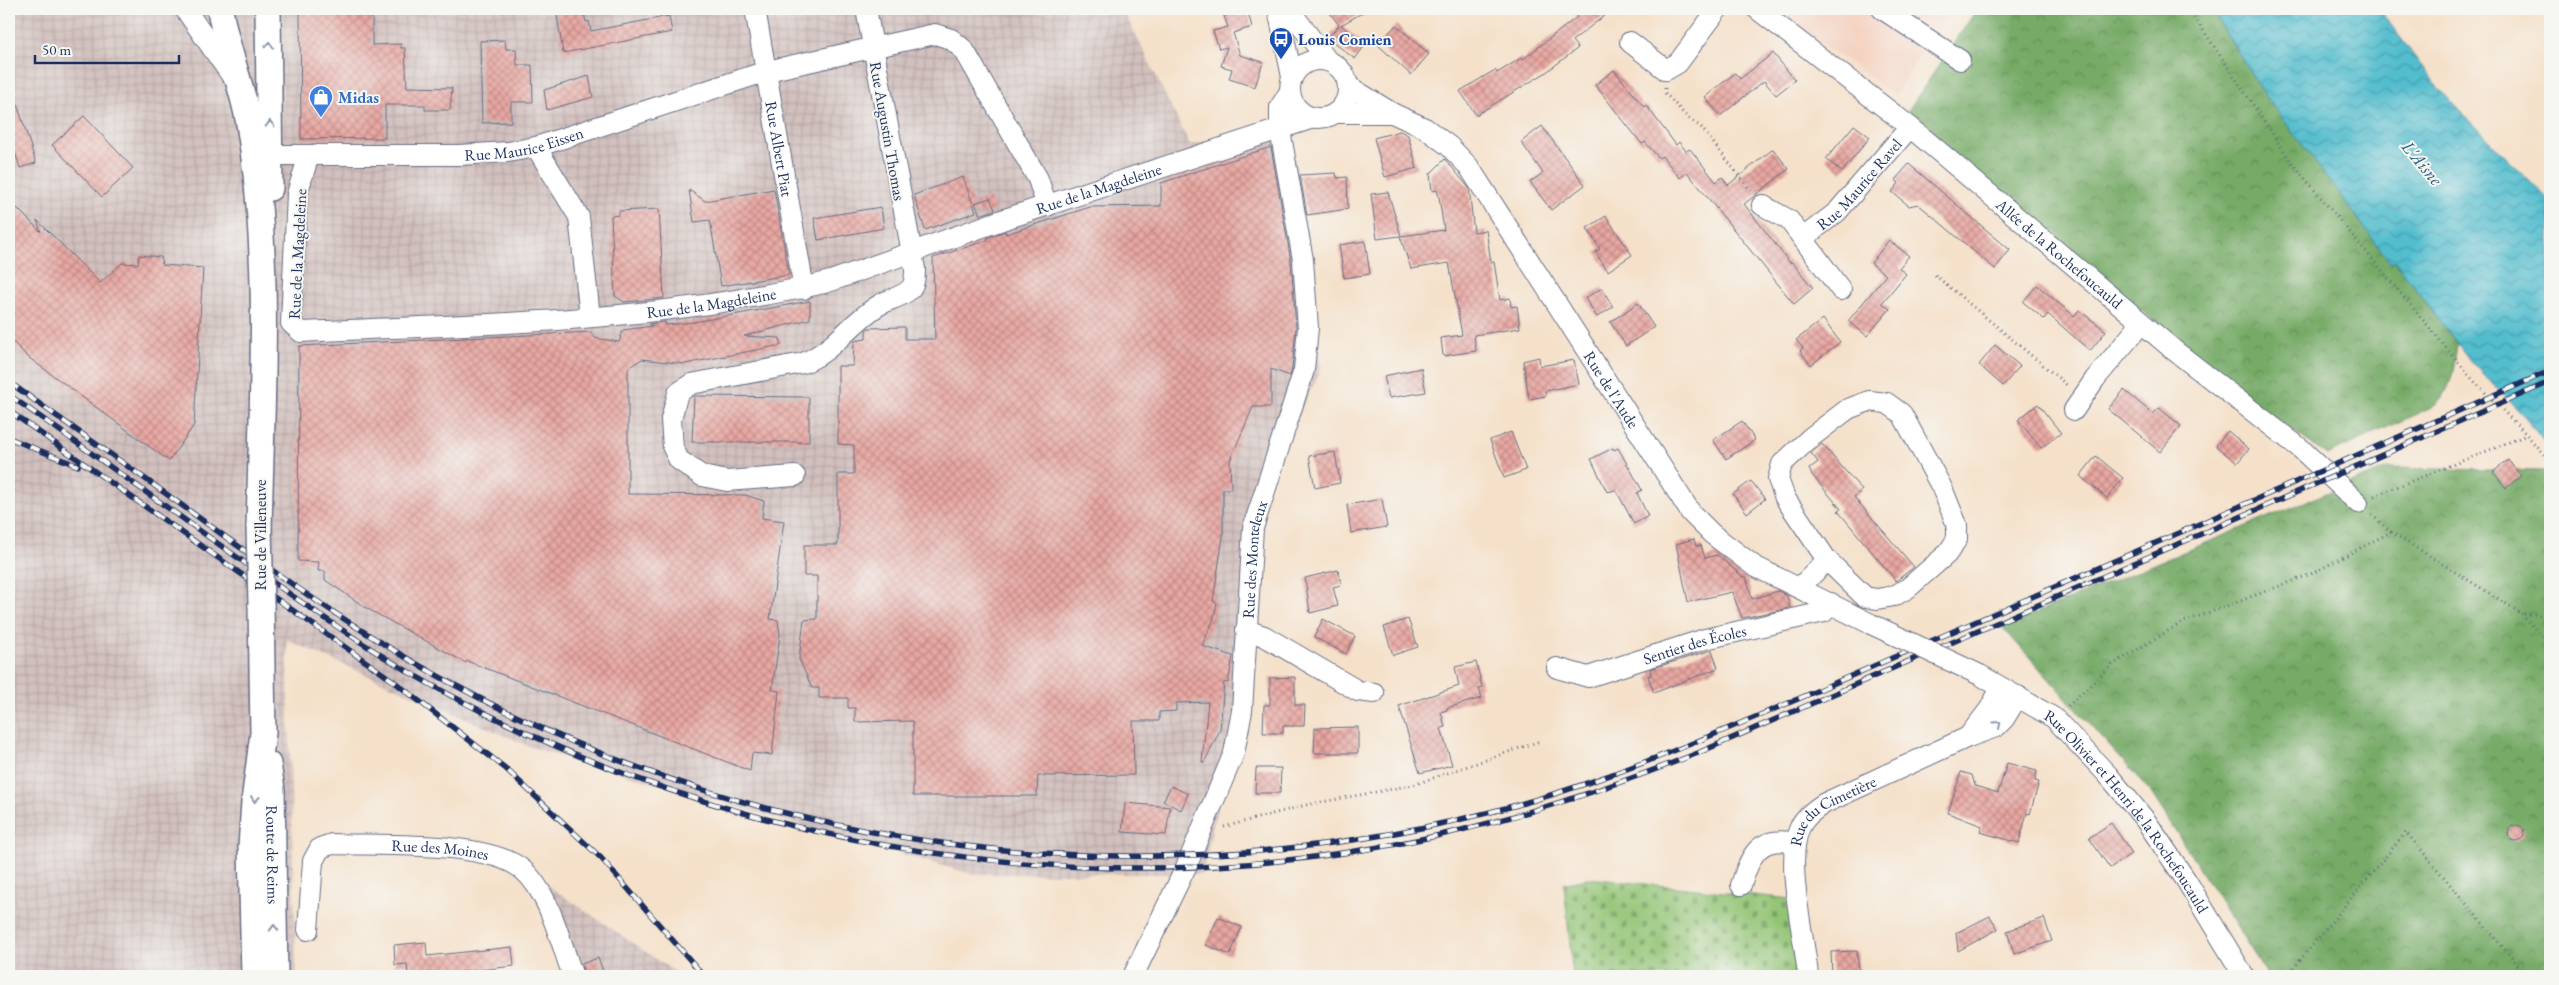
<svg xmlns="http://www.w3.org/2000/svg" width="2559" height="985" font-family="'EB Garamond',serif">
<defs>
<pattern id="industrial-grid" width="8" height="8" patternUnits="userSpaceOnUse" patternTransform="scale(1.25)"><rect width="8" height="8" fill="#d1c0bd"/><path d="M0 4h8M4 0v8" fill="none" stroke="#b3a5a5"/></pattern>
<pattern id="forest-crowns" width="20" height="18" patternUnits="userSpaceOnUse" patternTransform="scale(1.25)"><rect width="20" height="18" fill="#76aa66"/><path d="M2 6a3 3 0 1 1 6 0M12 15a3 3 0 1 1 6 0" fill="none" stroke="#608b57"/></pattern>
<pattern id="cemetery-stones" width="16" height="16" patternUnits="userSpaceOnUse" patternTransform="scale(1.25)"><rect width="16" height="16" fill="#93c474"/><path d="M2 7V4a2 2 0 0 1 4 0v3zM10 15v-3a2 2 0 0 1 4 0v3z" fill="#77a062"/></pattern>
<pattern id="water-waves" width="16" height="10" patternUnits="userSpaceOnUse" patternTransform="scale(1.25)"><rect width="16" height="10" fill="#52bdce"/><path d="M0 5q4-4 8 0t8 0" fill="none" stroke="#439aaa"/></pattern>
<pattern id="building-cross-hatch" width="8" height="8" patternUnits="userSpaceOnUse" patternTransform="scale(1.25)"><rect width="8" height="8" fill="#e9a7a1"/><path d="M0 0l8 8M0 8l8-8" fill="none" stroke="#bc8886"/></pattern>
</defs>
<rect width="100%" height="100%" fill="#f6f6f2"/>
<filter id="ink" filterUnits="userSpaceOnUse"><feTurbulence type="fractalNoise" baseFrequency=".02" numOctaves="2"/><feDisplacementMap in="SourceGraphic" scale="10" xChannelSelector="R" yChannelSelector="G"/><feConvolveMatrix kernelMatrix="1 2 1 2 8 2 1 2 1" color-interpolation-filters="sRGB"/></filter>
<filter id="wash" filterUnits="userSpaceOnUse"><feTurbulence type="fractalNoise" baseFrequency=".0096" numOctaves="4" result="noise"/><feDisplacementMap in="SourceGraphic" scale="20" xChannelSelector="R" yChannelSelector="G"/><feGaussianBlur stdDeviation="1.12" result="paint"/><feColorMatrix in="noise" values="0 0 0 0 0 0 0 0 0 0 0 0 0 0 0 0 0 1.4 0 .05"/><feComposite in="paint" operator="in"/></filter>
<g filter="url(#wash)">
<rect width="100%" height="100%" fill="#f5e1ca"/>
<!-- built -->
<path fill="#f5d3c2" d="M1774,9H1952L1895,95Z"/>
<!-- industrial -->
<path fill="url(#industrial-grid)" d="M9,9H1123L1190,145L1290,122L1321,370L1244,519L1242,698L1202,874H971L533,748L287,640L296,976H9Z
M543,882L681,976H567Z"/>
<!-- forest -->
<path fill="url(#forest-crowns)" stroke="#486c62" d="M1977,9H2211L2262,91L2391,263L2395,261L2457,344C2454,366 2453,388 2436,405L2327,455L2251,401L1905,115Z
M2387,468L2550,471V976H2268L2150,791L2002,627Z"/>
<!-- cemetery -->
<path fill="url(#cemetery-stones)" stroke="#577a69" d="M1588,878L1792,899L1805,976H1573L1564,884Z"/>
<!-- water -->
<path fill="url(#water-waves)" stroke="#367696" d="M2211,9H2379L2438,88L2550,202V450L2526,418L2472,363L2395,261L2391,263L2262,91Z"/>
<g id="blocks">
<!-- building -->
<path fill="url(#building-cross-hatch)" d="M300,9H372V45L401,44V48H405L407,87L452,88L450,110H425V105H385V138L301,139Z
M556,9H583L586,22L589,21L591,31L669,16L672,32L563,53Z
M1227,9H1247L1252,27L1233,33L1240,55L1263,62L1255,87L1229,79L1232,69L1221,66L1227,47L1219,49L1213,31L1228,27L1224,16L1228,15Z
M1327,9H1369L1341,25L1365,45L1355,59L1328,38L1339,25Z
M1571,9H1613L1572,41L1578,48L1545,73L1476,115L1460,91L1495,70L1497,73L1521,58L1522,60L1577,17Z
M1396,25L1429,54L1411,75L1378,45Z
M505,40L506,49H516L517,65H532L533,102H511V122L482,123L480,41Z
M1773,53L1795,80L1776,95L1764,81L1720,116L1705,97L1735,73L1740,79Z
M1614,70L1644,107L1646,105L1676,145L1679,142L1686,151L1690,149L1716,182L1722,177L1728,185L1773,149L1789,169L1744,204L1790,263L1792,262L1813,288L1794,304L1687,172L1680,178L1662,156L1659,158L1645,142L1642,144L1595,85Z
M589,76L593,97L547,110L544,90Z
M12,88L36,163L20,168L9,133V89Z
M84,116L133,168L102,197L52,145Z
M1854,125L1870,137L1842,172L1826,159Z
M1542,126L1585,185L1551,210L1530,182L1543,173L1521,142Z
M1400,131L1408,135L1417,168L1385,177L1374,138Z
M1271,147L1291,261L1296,328L1292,368L1290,376L1271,369V407H1253L1230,460L1231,489H1223V537L1213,601L1217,603L1213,621L1202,646L1233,656L1228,683L1224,682L1220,730L1204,763L1202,762L1208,702L1176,703V711L1159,712V721H1133L1134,775L1038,776L1037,796H913V721L855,722V708H848V698H819V688H812L799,659L804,620L817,619V576H804V545H838V474H854V445L838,444V366H853L854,341L866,339V330L869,328L905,327V339H935L933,258L988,240L987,238L1005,231L1006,234L1090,207L1161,206V183Z
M1445,159L1469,188L1474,232L1486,230L1491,262H1494L1500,300L1510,298L1511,307L1517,306L1520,328L1474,335L1476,351L1443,356L1441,338L1462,335L1449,263L1411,269L1400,236L1377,239L1371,194L1388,192L1401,236L1444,230L1439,197L1437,190L1432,191L1430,174Z
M1909,164L2010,250L1995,269L1918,204L1909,206L1892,192L1899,183L1895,180Z
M1336,173L1337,178L1347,177L1348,209L1307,215L1300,175Z
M963,177L976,212L925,230L914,195Z
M774,189L789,275L721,286L710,220L694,222L689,190L705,201Z
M990,198L995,210L980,215L975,203Z
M9,200L41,232L37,220L100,283L122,263L138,264L139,255L161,257L162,265L203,268L194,425L169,461L28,357L9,338Z
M881,207L884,228L818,240L814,218Z
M659,209L664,298L624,302L615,296L611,216L619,215V211Z
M1606,216L1632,255L1608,271L1595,252L1600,249L1587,228Z
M1889,240L1909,256L1899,268L1906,274L1882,303L1890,309L1867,336L1848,321L1886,275L1871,263Z
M1365,241L1370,274L1344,278L1339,245Z
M2037,285L2074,316L2079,310L2106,331L2090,351L2048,314L2044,319L2023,302Z
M1602,288L1613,307L1597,317L1585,298Z
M810,301V319L744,336L780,338L781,345L685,364L642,359L628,368V494L745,495L764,501L762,518L784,521L770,619L778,620L780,635L772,690L779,691L772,755L752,753L750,771L467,661L466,663L368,609L325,580V571H318L319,562L298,561L299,346L591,332L595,338L619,342L623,330L653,326L649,324L665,322L666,325L694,322Z
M1638,303L1654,327L1626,346L1610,322Z
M1823,319L1840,342L1811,365L1800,351L1803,348L1796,340Z
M1995,345L2020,366L2003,386L1979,365Z
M1539,357L1540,366L1574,360L1579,384L1545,391L1546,396L1529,399L1523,361Z
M1421,368L1426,392L1389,398L1384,376Z
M2124,390L2153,414L2159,408L2181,426L2160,452L2108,409Z
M694,396L809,397V442H692Z
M2038,404L2061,433L2041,448L2018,420Z
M1742,421L1755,440L1726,459L1713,440Z
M2228,431L2249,449L2237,463L2216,446Z
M1511,432L1526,470L1504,478L1490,440Z
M1822,444L1862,490L1854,497L1914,567L1896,581L1838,511L1841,509L1812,475L1809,469L1818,462L1811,453Z
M1613,448L1614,450L1618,448L1642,490L1637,493L1648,516L1634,524L1616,490L1607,492L1591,459Z
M1335,452L1340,483L1315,488L1309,456Z
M2096,456L2123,478L2107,498L2080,476Z
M2508,460L2521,476L2506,488L2493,472Z
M1751,481L1765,499L1747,513L1733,494Z
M1382,499L1387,527L1351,533L1347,505Z
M1694,539L1696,546L1701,545L1705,558L1717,555L1743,577L1746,576L1752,599L1778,591L1787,596L1790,608L1742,618L1732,592L1688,602L1676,544Z
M1338,570L1342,585L1333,587L1338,606L1310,613L1305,578Z
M1323,619L1355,636L1346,654L1314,637Z
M1408,619L1418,647L1393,655L1384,627Z
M1712,650L1718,668L1654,693L1648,676L1651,675L1650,669Z
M1476,662L1482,687L1479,688L1482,698L1447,708V710L1441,712L1445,727L1441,728L1452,765L1420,773L1399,706L1459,686L1455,667Z
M1295,677V705H1305L1304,726H1283V733H1263L1264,705H1270V678Z
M1358,727V753H1314L1315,728Z
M2007,763L2037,771L2035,781L2039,782L2030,814L2027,813L2019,843L1980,832L1982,826L1948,813L1961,772L1972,775L1975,786L1998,793Z
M1256,768H1281L1280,793H1255Z
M1171,786L1188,794L1181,810L1163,801Z
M1125,803L1170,807L1166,835L1122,832Z
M2111,823L2132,853L2110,868L2089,838Z
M2508 833a8 8 0 1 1 16 0a8 8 0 1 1-16 0Z
M1990,916L1998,929L1958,951L1956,933Z
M1218,917L1242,927L1230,955L1206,945Z
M2044,918L2052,941L2014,954L2007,931Z
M426,942L427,956L512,947L514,966L428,976H408L407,964L395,965L394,945Z
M1857,951L1859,972L1832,974L1831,952Z
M598,958L605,976H585L581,964Z"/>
</g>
</g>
<g filter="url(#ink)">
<use href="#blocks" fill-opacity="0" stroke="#676d84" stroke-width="1"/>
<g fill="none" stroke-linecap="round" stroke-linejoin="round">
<!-- minor casing -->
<g stroke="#676d84" stroke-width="22">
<g id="minor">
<path d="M185,9L231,75"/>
<path id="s1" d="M755,9L804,289"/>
<path d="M1278,9L1292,77"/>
<path d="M1289,9L1327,60"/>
<path id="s2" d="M1757,9L1910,127L2175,351L2300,448L2358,503"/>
<path d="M1882,9L1960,60"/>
<path d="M1630,42L1666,70L1678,63L1718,9"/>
<circle cx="1319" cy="89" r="29"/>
<path id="s3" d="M1348,86L1392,113L1425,128L1449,146L1469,167L1691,513L1712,534L1754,566L1871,624"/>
<path d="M1336,113H1392"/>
<path d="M536,147L579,217L590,317"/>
<path id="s4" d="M270,155H459L508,152L536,147L767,71L935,34L951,39L964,50L1038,179L1047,206"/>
<path id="s5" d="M309,155L297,194L291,323L301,332C445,325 592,324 735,300C767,294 799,290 831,281L1002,220L1313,118"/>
<path d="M1762,205L1789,220L1841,290"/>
<path id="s6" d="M1803,238L1837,212L1910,127"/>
<path d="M1869,401L1887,403L1902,414L1942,488L1957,525V539L1947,554L1908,588L1894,596L1877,599L1865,597L1827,560L1785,498L1778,479L1782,464L1810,438L1848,409Z"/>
<path d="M2074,410L2095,379L2141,324"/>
<path d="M795,476L727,481L702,476L679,460L673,448L671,419L678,393L691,384L803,363C835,351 852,320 881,304C892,298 903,297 911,288C915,283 915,275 915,269L866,9"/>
<path d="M1799,588L1827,560"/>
<path d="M1246,630L1264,636L1358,691L1374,693"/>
<path id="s7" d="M1557,668L1588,677L1705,639L1824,612L1831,603"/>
<path id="s8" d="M1980,675L2054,718L2108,775L2146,821L2186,880L2244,976"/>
<path d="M1968,737L1989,710L2001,688"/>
<path d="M1741,885C1751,855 1758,835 1795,843"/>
<path id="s9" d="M308,930L313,861L320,848L332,844C379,846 488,840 523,870C549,892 561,944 573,976"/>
<path id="s10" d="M1133,976L1186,867L1234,753L1242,711L1253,528L1304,370L1308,328L1303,260L1280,130V107L1290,91"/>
<path id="s11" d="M1808,976C1805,937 1784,862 1800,827C1805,816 1815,809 1825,803L1968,737L1996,727L2004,719L2018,696"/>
</g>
</g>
<!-- major casing -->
<g stroke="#676d84" stroke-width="28">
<g id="major">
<path d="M220,9C226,50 244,89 250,130C271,261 262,396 259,528"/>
<path d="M268,9L270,188"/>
<path id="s12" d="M268,764L272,789L275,976"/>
<path d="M254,976L251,847L254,802L263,733L261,604"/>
</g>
</g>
<!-- path -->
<path stroke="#676d84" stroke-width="3" stroke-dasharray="1 4" stroke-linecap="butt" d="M2189,9L2292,163L2473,380L2527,435L2550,462
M1665,88V93L1687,117L1701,127L1751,191
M1935,275L2068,386
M2374,496L2527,435
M2391,532L2521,613
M2550,616L2521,613L2550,644
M2068,706L2112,665L2181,623L2309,575L2391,532L2372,515
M1224,827L1306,805L1413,785L1540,741
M2287,976L2406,832L2527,976"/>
<!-- minor -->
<use href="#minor" stroke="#fff" stroke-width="20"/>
<!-- major -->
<use href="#major" stroke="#fff" stroke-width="25"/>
<!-- rail casing -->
<g stroke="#1b2f5e" stroke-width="5.5">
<path id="rail" d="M9,382C70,426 131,468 191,512C275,573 360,634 451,683C774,859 1162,903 1517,805C1614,778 1706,738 1798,699L2550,371
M9,395C89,451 168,508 248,565C313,610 378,657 448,694C748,854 1103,909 1436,836C1526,816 1612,787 1698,753L2550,382
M9,411L392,680L505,768L601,858L704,976
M9,438L78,466"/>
</g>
<!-- rail -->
<use href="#rail" stroke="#f6f6f2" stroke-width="4" stroke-dasharray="11" stroke-linecap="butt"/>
<!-- minor-bridge casing -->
<g stroke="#676d84" stroke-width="22" stroke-linecap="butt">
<path id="minor-bridge" d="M1871,624L1980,675"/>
</g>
<!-- major-bridge casing -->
<g stroke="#676d84" stroke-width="28" stroke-linecap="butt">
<path id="major-bridge" d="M259,528L261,604"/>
</g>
<!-- minor-bridge -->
<use href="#minor-bridge" stroke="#fff" stroke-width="20"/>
<!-- major-bridge -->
<use href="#major-bridge" stroke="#fff" stroke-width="25"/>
</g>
<!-- one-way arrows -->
<defs><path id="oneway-chevron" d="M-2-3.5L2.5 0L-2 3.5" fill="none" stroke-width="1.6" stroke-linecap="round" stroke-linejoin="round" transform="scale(1.25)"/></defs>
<g stroke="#8d97ae">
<use href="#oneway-chevron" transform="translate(269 45) rotate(-90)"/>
<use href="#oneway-chevron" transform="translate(270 124) rotate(-91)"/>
<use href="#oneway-chevron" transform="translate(1998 724) rotate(-42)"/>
<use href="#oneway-chevron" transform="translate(255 799) rotate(96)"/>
<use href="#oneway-chevron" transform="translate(274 928) rotate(-91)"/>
</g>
</g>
<!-- icons -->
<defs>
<g id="bus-pin" transform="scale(1.25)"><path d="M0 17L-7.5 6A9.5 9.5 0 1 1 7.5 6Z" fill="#1a4fb4" stroke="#f6f6f2"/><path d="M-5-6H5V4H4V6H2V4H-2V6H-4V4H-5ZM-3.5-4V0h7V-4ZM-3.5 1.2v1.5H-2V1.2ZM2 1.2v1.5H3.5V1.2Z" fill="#fff"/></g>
<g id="shop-pin" transform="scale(1.25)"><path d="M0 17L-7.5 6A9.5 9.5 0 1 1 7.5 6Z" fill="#3f7fe0" stroke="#f6f6f2"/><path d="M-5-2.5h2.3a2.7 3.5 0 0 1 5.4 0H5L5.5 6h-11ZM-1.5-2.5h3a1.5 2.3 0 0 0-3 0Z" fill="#fff"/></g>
</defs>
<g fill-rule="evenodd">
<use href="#bus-pin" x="1281" y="39"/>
<use href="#shop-pin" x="321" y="97"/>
</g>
<g text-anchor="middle" stroke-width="4" stroke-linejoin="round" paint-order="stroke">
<!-- transit labels -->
<g font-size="16" font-weight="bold" fill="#164399" stroke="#f6f6f2" text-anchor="start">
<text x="1298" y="45">Louis Comien</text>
</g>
<!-- shop labels -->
<g font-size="16" font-weight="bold" fill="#366cbe" stroke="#f6f6f2" text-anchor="start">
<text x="338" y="103">Midas</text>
</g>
<!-- street labels -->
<g font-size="16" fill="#1b2f5e" stroke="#f6f6f2">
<text transform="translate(888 131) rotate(80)" y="6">Rue Augustin Thomas</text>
<text dy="6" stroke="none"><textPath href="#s4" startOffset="255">Rue Maurice Eissen</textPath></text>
<text dy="6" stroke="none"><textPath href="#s1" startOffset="142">Rue Albert Piat</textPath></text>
<text dy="6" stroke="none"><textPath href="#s6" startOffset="78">Rue Maurice Ravel</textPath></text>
<text dy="6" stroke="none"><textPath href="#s5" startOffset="1000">Rue de la Magdeleine</textPath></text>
<text transform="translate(297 254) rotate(-87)" y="6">Rue de la Magdeleine</text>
<text dy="6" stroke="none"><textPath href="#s2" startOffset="389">Allée de la Rochefoucauld</textPath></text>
<text dy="6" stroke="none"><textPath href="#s5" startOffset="595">Rue de la Magdeleine</textPath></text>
<text dy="6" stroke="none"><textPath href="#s3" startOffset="411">Rue de l'Aude</textPath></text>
<text transform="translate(260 535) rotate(-90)" y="6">Rue de Villeneuve</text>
<text dy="6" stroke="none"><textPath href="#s10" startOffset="440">Rue des Monteleux</textPath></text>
<text dy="6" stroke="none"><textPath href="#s7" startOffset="144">Sentier des Écoles</textPath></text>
<text dy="6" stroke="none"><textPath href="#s8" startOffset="204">Rue Olivier et Henri de la Rochefoucauld</textPath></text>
<text dy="6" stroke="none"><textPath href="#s11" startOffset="186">Rue du Cimetière</textPath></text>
<text dy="6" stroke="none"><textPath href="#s9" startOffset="205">Rue des Moines</textPath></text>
<text dy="6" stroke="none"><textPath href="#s12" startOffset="91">Route de Reims</textPath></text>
</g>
<!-- water labels -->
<g font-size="18" font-style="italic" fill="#2c5a80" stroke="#f6f6f2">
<text transform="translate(2422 163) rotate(50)" y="6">L'Aisne</text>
</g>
</g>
<!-- margin -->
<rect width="2559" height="985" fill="none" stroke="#f6f6f2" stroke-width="30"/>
<!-- scale -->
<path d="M35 55v8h144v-8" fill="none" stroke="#1b2f5e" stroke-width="2.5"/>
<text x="42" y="55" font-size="15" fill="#1b2f5e" stroke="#f6f6f2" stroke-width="4" paint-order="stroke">50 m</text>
</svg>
